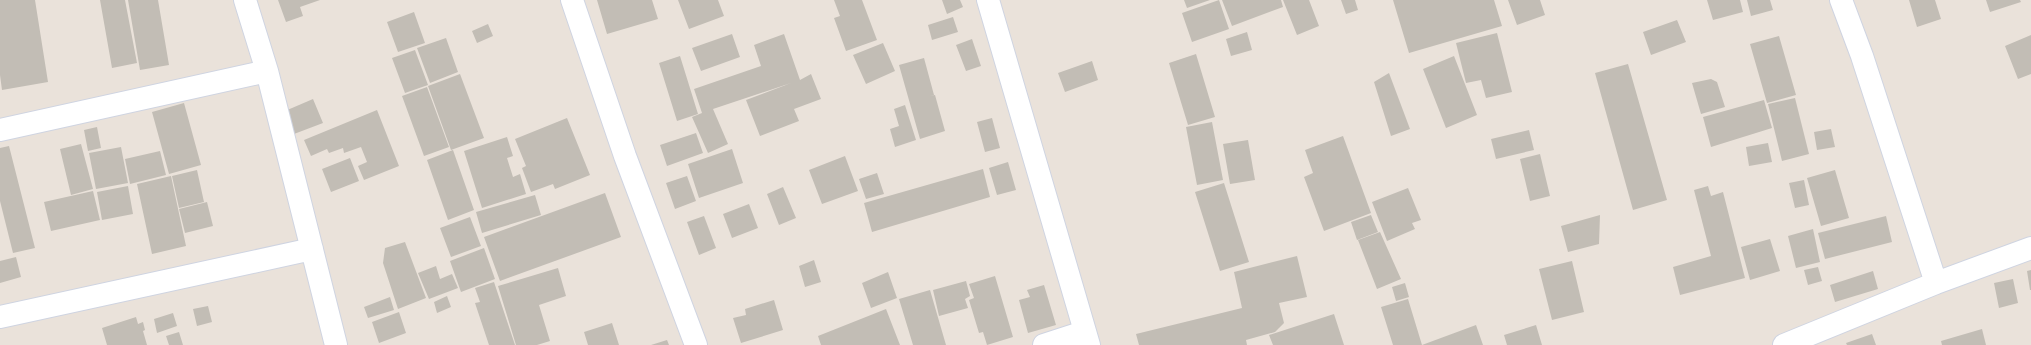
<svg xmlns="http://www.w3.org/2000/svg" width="2031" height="345" font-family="'Archivo Narrow',sans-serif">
<rect width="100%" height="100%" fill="#eae2da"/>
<!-- building -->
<path fill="#c2bdb5" d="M0,0H35L48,82L2,90L0,75Z
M100,0H125L137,63L112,68Z
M128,0H158L169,65L140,70Z
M278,0H320L300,7L303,16L286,22Z
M597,0H652L658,19L607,34Z
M678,0H718L724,16L689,29Z
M834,0H862L877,40L846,51L834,18L840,16Z
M942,0H960L963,7L947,14Z
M1184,0H1210L1187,8Z
M1219,0L1229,29L1192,42L1182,13Z
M1222,0H1281L1283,7L1232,26Z
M1283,0H1309L1319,26L1297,35Z
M1341,0H1355L1358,10L1346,14Z
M1393,0H1494L1502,26L1409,53Z
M1508,0H1540L1545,15L1517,25Z
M1707,0H1740L1743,12L1713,20Z
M1747,0H1770L1773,10L1751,16Z
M1909,0H1935L1941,19L1917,27Z
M1986,0H2020L2021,2L1990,12Z
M414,12L425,43L398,52L387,22Z
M953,17L958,32L932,40L928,25Z
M1677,20L1686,42L1651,55L1643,32Z
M488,24L493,36L477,43L472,31Z
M1247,32L1252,50L1231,56L1226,39Z
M1497,33L1512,92L1486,98L1481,80L1466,83L1456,43Z
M732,34L740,57L701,71L692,48Z
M784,34L800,80L811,74L821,99L794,109L799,121L760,136L746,100L791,83L713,109L728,144L708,153L692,117L702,113L694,89L761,66L754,45Z
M2031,35V74L2018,79L2005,46Z
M1779,36L1796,95L1767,103L1750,44Z
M446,38L458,72L430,83L417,48Z
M972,39L981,66L966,71L956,45Z
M883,43L895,71L866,84L853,55Z
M415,50L428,85L405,93L392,58Z
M1196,54L1215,117L1188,125L1169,63Z
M680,56L698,114L677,121L659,63Z
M1454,56L1477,115L1446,128L1423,69Z
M924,58L934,95L930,96L935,95L945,131L920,139L899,65Z
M1092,61L1098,80L1065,92L1058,73Z
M1628,64L1667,200L1633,210L1595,73Z
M1389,73L1410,129L1391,136L1374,82Z
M460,74L484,138L451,150L428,86Z
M1711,79L1717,82L1725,107L1701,114L1692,83Z
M427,87L449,147L424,156L402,96Z
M1795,98L1809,154L1782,161L1768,104Z
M313,99L323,123L294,134L285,111Z
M1764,100L1772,128L1711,147L1703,117Z
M184,103L201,165L169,174L152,112Z
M905,105L916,140L895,147L890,129L899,126L894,109Z
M377,110L399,166L364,180L358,166L367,162L361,147L344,153L343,148L329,153L327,149L311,156L304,140Z
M567,118L590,175L555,189L553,184L531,192L522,168L526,166L515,139Z
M992,118L1000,148L985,152L977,122Z
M1212,122L1223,180L1197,185L1186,127Z
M97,127L101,148L88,151L84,130Z
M1831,129L1835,147L1817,150L1814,132Z
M1529,130L1534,150L1496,159L1491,139Z
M696,133L703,153L667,166L660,145Z
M1343,136L1371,213L1324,231L1304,177L1313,173L1305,150Z
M507,137L513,156L507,158L513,177L520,174L526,194L482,208L464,151Z
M1248,140L1255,180L1230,184L1223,144Z
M1768,143L1772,162L1749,166L1746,147Z
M81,144L93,189L71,195L60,149Z
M9,146L35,248L13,253L0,201V148Z
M121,147L128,183L96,189L89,153Z
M732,149L743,183L699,198L688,164Z
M453,150L474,210L448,220L427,160Z
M160,151L166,175L130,184L125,159Z
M1540,154L1550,196L1530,201L1520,159Z
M845,156L858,191L822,204L809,170Z
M350,158L359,181L331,192L322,169Z
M1008,162L1016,190L997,195L989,168Z
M983,169L990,197L872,232L864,203Z
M197,170L204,202L179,208L172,176Z
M1835,170L1849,218L1821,226L1807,178Z
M877,173L884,194L866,199L859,179Z
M171,176L186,246L152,254L137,184Z
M687,176L696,201L675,209L666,183Z
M1804,180L1809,205L1795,208L1789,183Z
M1224,183L1249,262L1220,271L1195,192Z
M128,186L133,214L102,220L97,192Z
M1708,186L1711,196L1723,192L1745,278L1680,295L1673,267L1711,256L1694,190Z
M783,187L796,218L779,225L767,194Z
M1408,188L1421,220L1412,223L1415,229L1387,241L1372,202Z
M93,191L100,220L51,231L44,202Z
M605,193L621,237L500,281L484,237Z
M535,195L541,215L482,233L476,212Z
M207,202L213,226L185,233L179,209Z
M749,204L758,228L732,238L723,214Z
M1371,215L1378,232L1357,240L1351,222Z
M1600,215L1599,244L1568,252L1561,226Z
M704,216L716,248L699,255L687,222Z
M1886,216L1892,242L1825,259L1818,233Z
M470,217L481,246L451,257L440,228Z
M1813,229L1820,262L1796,268L1788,236Z
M1380,232L1401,279L1377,289L1358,240Z
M1770,239L1780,271L1750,280L1741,247Z
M405,242L426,298L398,309L383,263L385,248Z
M484,248L495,279L461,292L450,261Z
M1297,256L1307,297L1279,303L1284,323L1275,332L1246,340L1247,345H1139L1136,334L1242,308L1234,272Z
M16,257L21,277L0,283V261Z
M814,260L821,282L805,287L799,266Z
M1572,261L1584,312L1552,320L1539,269Z
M436,266L440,279L452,274L458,288L429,299L418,273Z
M1818,267L1822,281L1808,285L1804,270Z
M558,268L566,296L539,305L550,341L537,345H516L498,286Z
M2031,270V290H2030L2027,271Z
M1873,271L1878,289L1835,302L1830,285Z
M888,272L897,298L871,308L862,283Z
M995,276L1013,337L987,345L983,332L979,333L969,300L974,298L969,284Z
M2013,279L2018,303L1999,308L1994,283Z
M966,281L970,296L965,299L968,308L939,316L933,290Z
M494,282L515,345H489L475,303L480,302L475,288Z
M1405,283L1409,297L1396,301L1392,287Z
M1044,285L1056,325L1028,333L1019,300L1030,297L1027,290Z
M930,290L946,345H913L899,299Z
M447,296L451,307L437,313L434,302Z
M390,297L394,310L368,318L364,307Z
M1408,299L1422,345L1476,325L1483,345H1393L1381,307Z
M774,300L783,330L741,343L733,318L746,315L745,309Z
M208,306L212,322L197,326L193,309Z
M886,309L900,345H821L818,336Z
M399,312L406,333L379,343L372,322Z
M173,313L177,326L157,333L154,319Z
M1334,314L1344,345H1273L1269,335Z
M136,317L138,324L143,322L145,330L143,331L147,345H107L102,328Z
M612,323L619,345H588L584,332Z
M1536,325L1542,345H1507L1504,335Z
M1982,329L1986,345H1942L1941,341Z
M179,332L183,345H169L166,336Z
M1872,334L1876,345H1847L1846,343Z
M667,340L669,345H651Z"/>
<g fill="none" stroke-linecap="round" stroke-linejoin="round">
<!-- minor casing -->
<g stroke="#cfd4e1" stroke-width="24">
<path id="minor" d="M245,0L267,71L336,345
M572,0L625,156L696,345
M988,0L1089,345
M1841,0L1862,56L1936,283
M0,130L267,71
M0,317L312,249
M1044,345L1084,332
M1784,345L1936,283L2031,248"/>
</g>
<!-- minor -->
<use href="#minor" stroke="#fff" stroke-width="22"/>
</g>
</svg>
